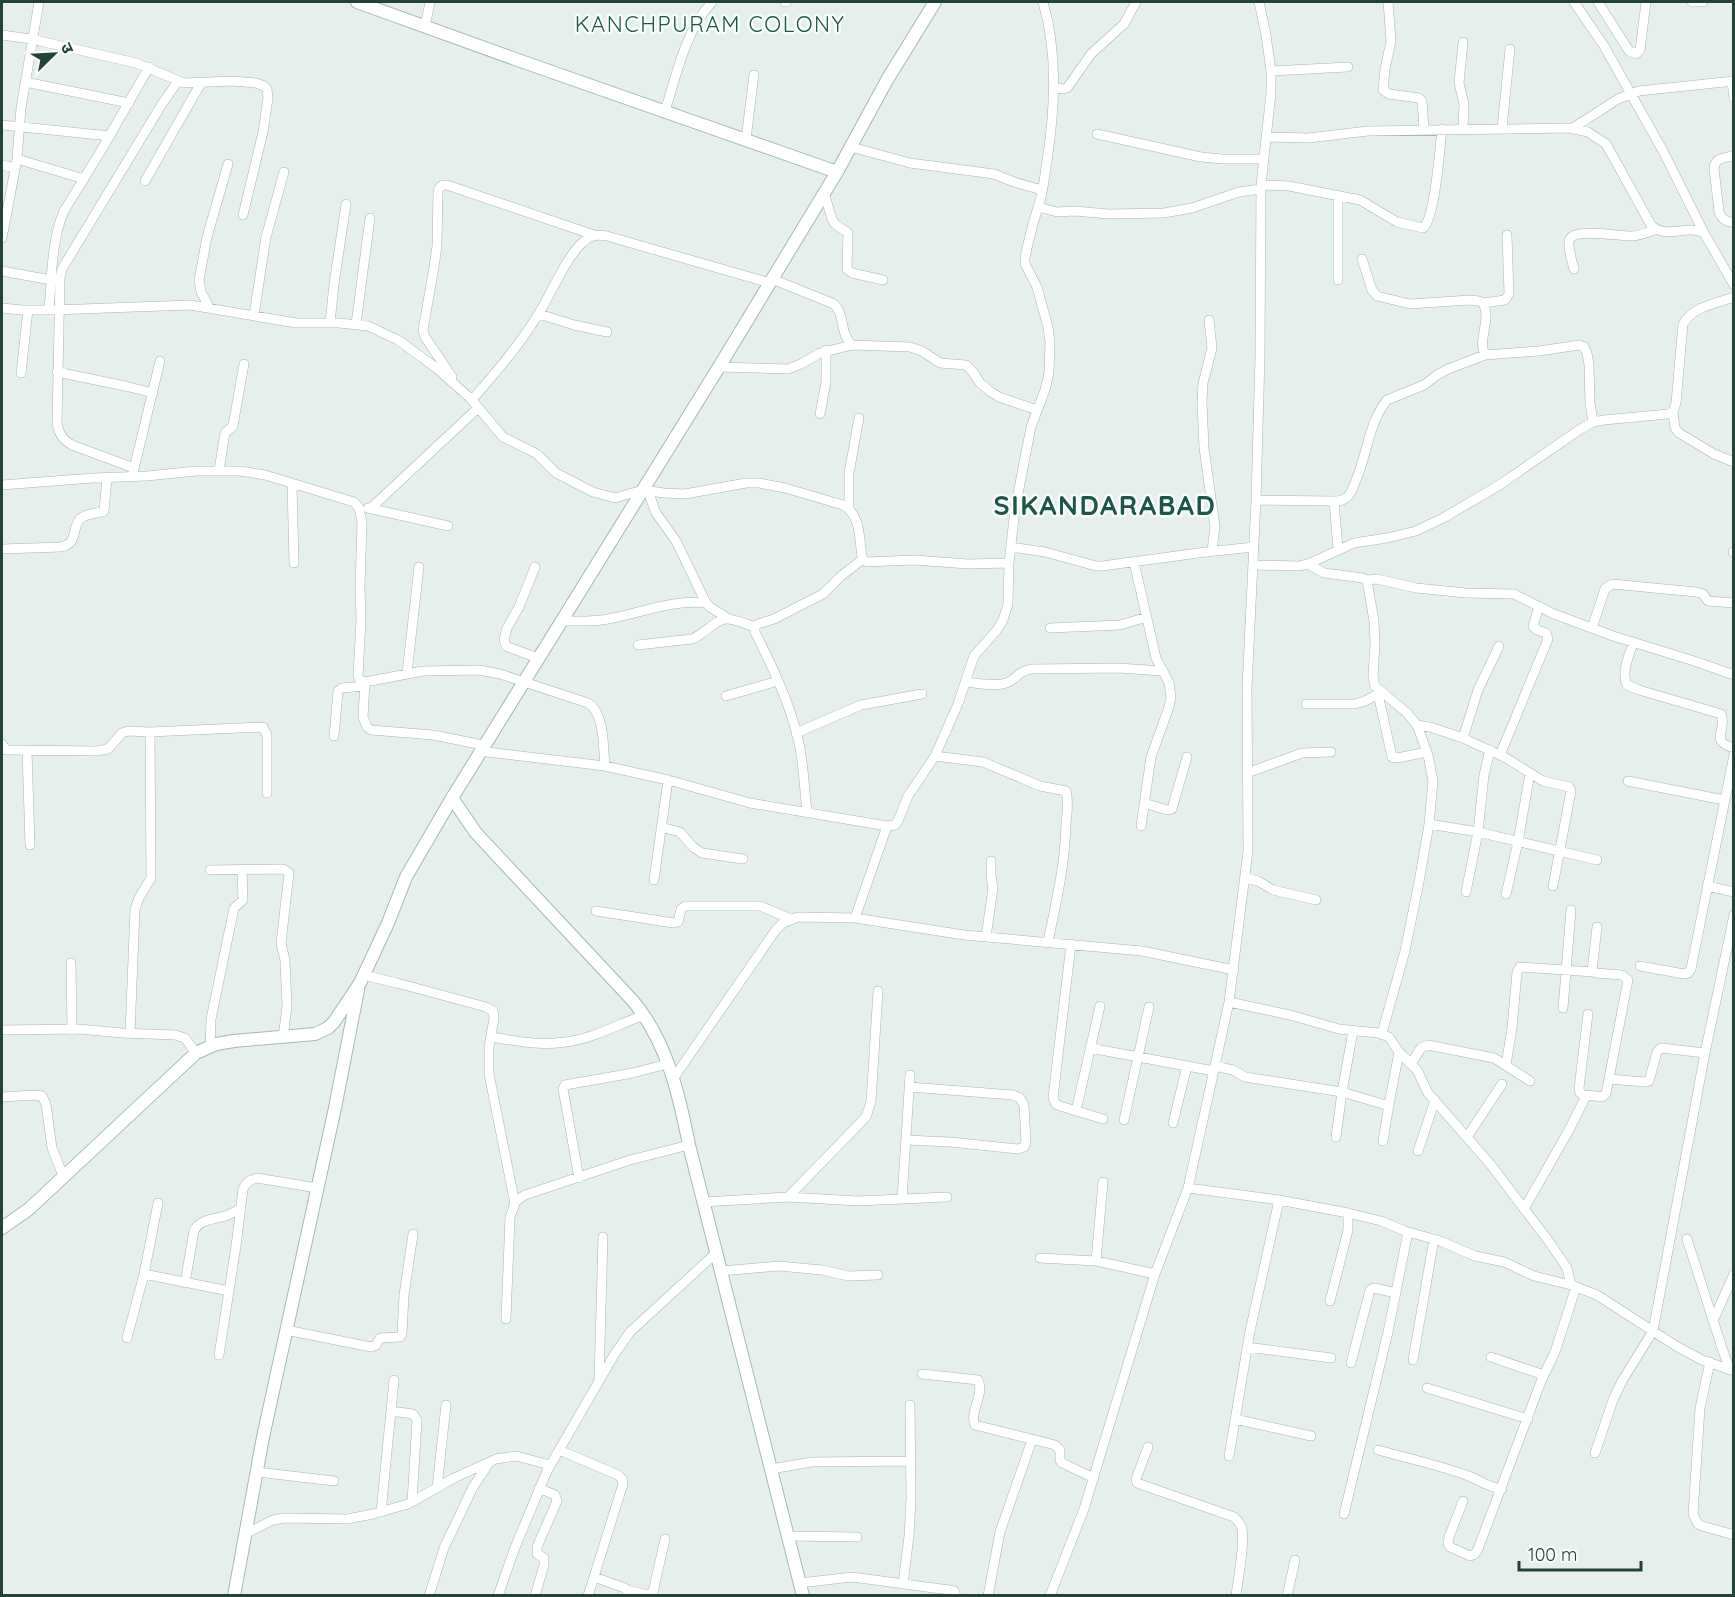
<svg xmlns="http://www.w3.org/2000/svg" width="1735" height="1597" font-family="Quicksand,'Noto Sans Devanagari',sans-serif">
<rect width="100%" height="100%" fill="#e6efeb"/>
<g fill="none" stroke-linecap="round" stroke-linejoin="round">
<!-- street casing -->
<g stroke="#a8b8b2" stroke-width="10">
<path id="street" d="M785,2H786
M1388,2L1391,41L1385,69L1383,90L1389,94L1419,98L1422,101L1424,129
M1574,2L1604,46L1663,151L1704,233
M1598,2L1629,51L1636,54L1640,50L1646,2
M1692,2H1703
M425,26L430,2
M2,35L31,39L136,63L184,83L233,81L256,83L264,86L267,89L268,98L263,132L243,215
M1463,42L1459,83L1464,104L1463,129
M1271,71L1348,67
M1732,81L1734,98
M25,82L129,103
M1054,88L1063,89L1067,88L1091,54L1124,24L1136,2
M665,111C677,74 685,31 712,2
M2,125L110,136
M1502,128L1510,49
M1573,128L1618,99L1639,91L1734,81
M1097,134L1201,157L1222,159H1264
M1266,137L1308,138L1368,131L1569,128L1588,132L1606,144L1651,225C1665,240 1687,224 1704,233L1734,285
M746,139L754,75
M851,147L910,163L994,174L1014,182L1042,190
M1734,155C1725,159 1715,157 1714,168L1719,212C1722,220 1726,221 1734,223
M17,159L84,179
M2,165L15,168
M145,181L201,83
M1261,185L1289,186L1360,200L1397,222L1423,228C1435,219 1440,147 1442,129
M824,193L832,219L835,224L848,233L847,269L852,273L883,280
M1338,196V280
M1038,207L1057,212L1075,211L1108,214L1164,213L1192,208L1239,192L1261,189
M2,238L17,159L21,108L39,2
M1362,259L1372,290L1377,296L1410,304L1470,300L1479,301L1483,303C1492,320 1477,339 1485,355L1539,351L1579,345L1584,347L1587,353L1589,365L1590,403L1593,422
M1574,269C1572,261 1568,249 1569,241C1572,226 1620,237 1632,236C1640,236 1648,232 1655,230
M2,271L51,280
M772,279L834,304C846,316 839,333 852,345L910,347L922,351L940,363L966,365L973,372L980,383L991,392L999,397L1037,410
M1483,303L1505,300L1509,294L1507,235
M209,307L201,292L199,280L207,237L228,164
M2,308L22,310H53L190,305L296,323H339L368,326L398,340L435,367L470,398L503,437L537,454L556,473L593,492L615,498L643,490L664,493L685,494L746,483H759L785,488L843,505C861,515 859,538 862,556L863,559L867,562L914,560L968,564L1009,563L1008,604L1003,620L997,630L974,656L958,704L935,756L908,796L898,821L895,825L887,826
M49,310C52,277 51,241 64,211L102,149L149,67
M539,314L574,325L607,332
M254,315L266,237L284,172
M1209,320L1212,348L1203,383L1202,402L1204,448L1215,527L1212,551
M330,323L334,284L346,204
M356,324L370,218
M719,367L788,369L801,364L820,353L852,345
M57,372L125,386L153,393
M21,373L28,310
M452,377L425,337L423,330L434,267L437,246L438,191C440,185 444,184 450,186L594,235
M472,400C495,373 520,345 539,313C552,292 565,259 582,243C590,235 597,234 607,236L770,283
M1673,412L1675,428L1679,433L1714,454L1734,462
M820,414L826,382V350
M134,468L72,445C62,439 59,434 57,423L60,278L62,269L162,104L178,81
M219,470L225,433L233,426L244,364
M133,473L160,361
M292,484L294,563
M2,485L93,478L147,476L196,471H240L265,475L354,502L359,508L362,522L360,587L361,620L358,676L360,680L365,682L423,671L479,670L500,674L588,703C605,713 603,748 605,766
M648,491L656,513L676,541L706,603L710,607L729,619
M1256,500L1334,501C1339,501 1343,501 1347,497C1352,493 1354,486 1356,480C1367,455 1369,422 1387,400L1424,385L1437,375L1448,369L1485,355
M1334,501L1338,549
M368,508L448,526
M371,508L478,408
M849,508V473L859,418
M1011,547L1045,552L1096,566H1102L1206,552L1254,547
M2,549L61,547C79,543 71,529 80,519C86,513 97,514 104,511L107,478
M1733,552H1734
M1134,562L1156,658L1169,683L1171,697L1169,707L1151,757L1141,826
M1009,563L1015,509L1031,427L1045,390L1049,373L1050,343L1048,327L1037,287L1025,264V259C1028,238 1035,218 1041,197C1044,185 1045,173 1047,161C1055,108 1058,54 1043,2
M1308,564L1324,573L1363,578L1367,580L1374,621L1375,643L1373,676L1375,686L1407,713L1417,725L1428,755L1433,781L1429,824L1419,882L1405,951L1382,1033
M1254,565L1299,566L1308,564L1354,543L1387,538L1416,531L1445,517L1501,484L1579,430L1593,422L1604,420L1668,414L1673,412L1676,403L1683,324C1692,307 1717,303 1734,297
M535,567L519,607L507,628L504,639L506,646L508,647L538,658
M1367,580L1377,579L1416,588L1466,593L1514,594L1554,614L1613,636L1694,661L1734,675
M561,621C577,621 593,622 608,619C641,613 673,599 706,603
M1050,628L1120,625L1147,617
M1592,628L1605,589L1612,584L1696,592L1703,594L1708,601L1734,603
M1633,643C1629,656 1621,672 1627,685L1639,690L1721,714C1728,730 1708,741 1734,748
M638,645L692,639C703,635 716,619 726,619C735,619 746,624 755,627
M407,673L419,567
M365,682L363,717L367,727L371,730L433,735L483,745
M965,682C977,683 995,687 1006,683C1017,680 1015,672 1032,669L1119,668L1162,671
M1378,694L1392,757L1397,758L1427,752
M726,696L778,681
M1306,704H1355L1365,701L1382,692
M1417,725L1430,727L1463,738L1506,758L1543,781L1569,787L1571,791L1553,886
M796,733L861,705L922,694
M334,736L338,691L342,688L365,686
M1463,738L1478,690L1499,646
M2,744L6,750H9L97,751L108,749L122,733L128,731L150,732L263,727L267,735V793
M27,750L30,845
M479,751L605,766L668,780L750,803L887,826L855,918
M1500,755L1548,639L1546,633L1537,630L1533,626L1539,606
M935,756L983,762L1040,786L1066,791C1069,801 1067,814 1066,824C1065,865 1056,903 1048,942
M1247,773L1302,753L1331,752
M1628,781L1724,800
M1144,803L1167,810L1172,809L1187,757
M807,812C804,788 804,763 798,739C789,701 772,666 755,632V627L758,624L774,619L823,594L841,576L863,559
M1429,824L1478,832L1597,860
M661,827L680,832L693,847L702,853L743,859
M210,870L283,869L289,873L281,943L285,960L287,1007L283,1037
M1245,878L1258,881L1273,890L1316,900
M654,880L668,780
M1707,886L1734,892
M1466,892L1478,832L1484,775L1490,750
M1506,894L1518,842L1530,773
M596,911L674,923L678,922L681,909L685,906H760L791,919
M986,937L993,888L991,876V861
M1071,944L1053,1098L1056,1104L1060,1106L1103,1119
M71,963L72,1030
M1640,966L1684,974L1688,973L1691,969L1734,755
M363,975L397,983L486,1007L493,1011L494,1018L489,1047V1074L515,1204
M1229,1002L1290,1015L1339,1029L1378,1033L1389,1037L1399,1052L1417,1070L1428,1093L1491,1165L1550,1243L1567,1268L1571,1285
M1563,1008L1571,910
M2,1030L79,1029L122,1033L175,1035L185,1038L196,1053
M130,1033L135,909L139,898L151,878L150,732
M491,1037C515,1041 540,1046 565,1042C592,1039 619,1024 644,1015
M210,1047L211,1019L234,908L243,900L242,870
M1090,1048L1214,1071
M1411,1064L1421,1048L1428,1045L1494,1058L1530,1081
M1506,1065L1512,1028L1517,972L1520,967L1594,972
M1215,1066L1233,1070L1245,1077L1342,1092L1386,1105L1389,1104L1399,1052
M673,1079L775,931L783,923L798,917L855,918L964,935L1142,951L1234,970
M1609,1079L1644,1082L1649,1081L1657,1052L1661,1048L1705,1053
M1586,1096L1580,1093L1579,1088L1588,1014
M2,1097L36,1095L42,1096L46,1104L52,1148L64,1178
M1076,1111L1100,1006
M1124,1120L1149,1007
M1173,1123L1187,1066
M1336,1137L1342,1092L1353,1031
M1467,1137L1502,1084
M906,1140L950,1142L1018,1149L1024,1147L1026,1142L1024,1105L1020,1098L1013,1095L909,1087
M1383,1141L1389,1104
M1418,1151L1435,1100
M579,1178L563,1089L565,1085L633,1073L667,1064
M1188,1188L1279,1200L1348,1213L1381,1221L1405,1231L1440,1241L1475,1256L1504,1262L1534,1276L1571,1285L1597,1295L1676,1346L1702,1360L1734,1371
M788,1197L866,1117L871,1102L878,991
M902,1199L910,1075
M703,1202L788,1197L858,1201L947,1197
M158,1203L144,1274L229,1291
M1524,1209L1569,1130L1585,1098L1588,1095L1602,1097L1606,1094L1628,980L1622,975L1596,973L1592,971L1597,927
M1687,1239L1722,1348L1730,1370
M1040,1258L1096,1261L1155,1274
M1096,1261L1103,1182
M721,1271L779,1266L822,1270L848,1276L878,1275
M185,1283L194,1231C200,1218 215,1220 228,1215C232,1213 236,1211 241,1208
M1330,1301L1348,1230V1213
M506,1319L510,1217L516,1201L525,1195L630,1160L689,1145
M1713,1321L1734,1274
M286,1330L371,1347L376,1345L380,1338L400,1337L402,1334L404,1295L413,1234
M127,1338L144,1274
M1247,1347L1331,1358
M219,1355L236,1246L243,1189C246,1183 249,1180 257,1178L317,1188
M1491,1357L1544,1375
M1413,1360L1434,1239
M1710,1362L1700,1408L1693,1514L1698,1524L1702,1526L1734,1535
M1351,1363L1370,1290L1374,1288L1396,1293
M922,1374L978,1380C985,1395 969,1411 975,1425L1055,1445L1060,1450V1460L1062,1463L1094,1478
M599,1379L603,1237
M1427,1388L1528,1419
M391,1411L413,1414L417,1420L412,1502
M1235,1419L1311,1436
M1148,1447L1136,1479L1137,1483L1234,1517C1238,1521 1241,1523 1242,1529C1245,1545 1238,1578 1236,1596
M559,1450L618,1475L622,1479L623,1484L588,1596
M1378,1450C1407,1458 1438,1465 1466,1475C1480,1480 1487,1487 1502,1489
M1595,1453L1613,1400L1622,1381L1653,1331L1705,1053L1734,915
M1229,1456L1250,1331L1279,1200
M771,1469L812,1462L911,1461
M257,1472L334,1481
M437,1488L446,1405
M1463,1501L1449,1537L1448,1543L1450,1547L1470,1556L1475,1554L1478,1549L1542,1379L1555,1352L1576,1287
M381,1512L394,1380
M1344,1514L1388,1332L1408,1232
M245,1534L273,1520L284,1518L347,1519L373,1514L408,1504L454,1478L496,1459L516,1456L550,1465
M788,1536L857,1537
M594,1577L625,1588L628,1593
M800,1583L852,1577L949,1590L954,1591L956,1596
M903,1584L909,1536L911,1498L910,1405
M627,1590L648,1595L653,1592L665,1539
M429,1596L444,1548L473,1487L489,1463
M498,1596L514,1550L547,1471L614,1355L630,1332L716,1253
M535,1596L544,1565V1558L537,1554V1547L557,1501L555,1495L539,1488
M988,1596L1000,1532L1032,1440
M1050,1596L1084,1509L1155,1274L1188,1188L1229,1002L1248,851L1247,688L1256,500L1260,356L1261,185L1271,93V71L1266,35L1259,2
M1287,1596L1295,1560"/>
</g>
<!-- secondary casing -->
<g stroke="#a4bbb3" stroke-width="14">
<path id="secondary" d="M357,2L515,59L837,172
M2,1228L29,1209L196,1053L216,1044L234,1041L315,1034L328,1028L334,1022L360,983L388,923L406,877L452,798
M234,1596L263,1437L335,1108L358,990
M803,1596L689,1145C679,1094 667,1042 633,1001L476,833L452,798L719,367L837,172L887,80L935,2"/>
</g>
<!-- street -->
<use href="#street" stroke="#fff" stroke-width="9"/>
<!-- secondary -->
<use href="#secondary" stroke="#fff" stroke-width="12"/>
</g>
<g text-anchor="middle" stroke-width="5" stroke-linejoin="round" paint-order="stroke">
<!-- neighbourhood labels -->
<g font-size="22" letter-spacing="1.5" fill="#1f5548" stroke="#f7fbf9">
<text x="710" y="32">KANCHPURAM COLONY</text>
</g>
<!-- district labels -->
<g font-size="27" font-weight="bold" letter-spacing="1.5" fill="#1f5548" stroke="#f7fbf9">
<text x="1105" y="515">SIKANDARABAD</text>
</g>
</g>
<!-- border -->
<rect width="1735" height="1597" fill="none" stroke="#24423a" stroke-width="6"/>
<!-- north arrow -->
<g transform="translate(54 54) rotate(66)" stroke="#f7fbf9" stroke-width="4.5" paint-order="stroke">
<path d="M0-4.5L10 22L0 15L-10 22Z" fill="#24423a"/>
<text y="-9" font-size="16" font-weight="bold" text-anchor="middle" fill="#24423a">उ</text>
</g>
<!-- scale -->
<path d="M1519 1561v9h122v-9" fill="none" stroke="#24423a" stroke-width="3"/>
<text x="1528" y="1561" font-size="18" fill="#24423a" stroke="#f7fbf9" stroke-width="4.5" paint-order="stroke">100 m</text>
</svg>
